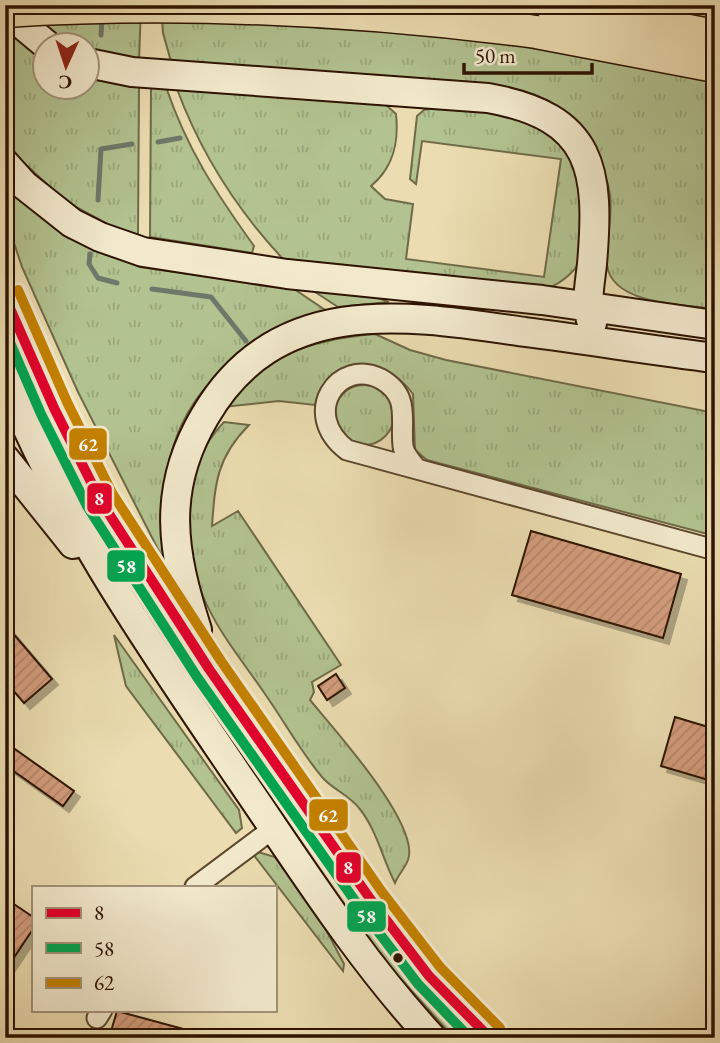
<svg xmlns="http://www.w3.org/2000/svg" width="720" height="1043" font-family="'EB Garamond',serif">
<defs>
<pattern id="grass-tufts" width="24" height="20" patternUnits="userSpaceOnUse" patternTransform="scale(1.75)"><rect width="24" height="20" fill="#b2c290"/><path d="M3 7l-1-3M5 7V3M7 7l1-3M15 17l-1-3M17 17v-4M19 17l1-3" fill="none" stroke="#99a67a"/></pattern>
<pattern id="building-hatch" width="6" height="6" patternUnits="userSpaceOnUse" patternTransform="scale(1.75)"><rect width="6" height="6" fill="#d39d7d"/><path d="M-1 1l2-2M0 6l6-6M5 7l2-2" fill="none" stroke="#b5866a"/></pattern>
<filter id="shadow"><feDropShadow dx="6" dy="6" stdDeviation="0" flood-color="#0004"/></filter>
</defs>
<rect width="100%" height="100%" fill="#ebddb1"/>
<filter id="stains"><feTurbulence type="fractalNoise" baseFrequency=".00286" numOctaves="4"/><feColorMatrix values="0 0 0 0 .2 0 0 0 0 .09 0 0 0 0 .02 0 0 0 .5 -.17"/></filter>
<radialGradient id="worn" r=".72"><stop offset=".6" stop-color="#630" stop-opacity="0"/><stop offset="1" stop-color="#630" stop-opacity=".3"/></radialGradient>
<!-- grass -->
<path fill="url(#grass-tufts)" stroke="#706a48" stroke-width="2" d="M28,5H141L139,61L88,52V46C57,45 45,28 28,5Z
M161,5H715V309C685,305 612,305 607,265C605,242 613,218 610,195C605,157 577,133 552,107L172,65L163,33Z
M5,14L45,57L46,88H88V74L139,85L138,235L111,226L65,201L21,160L5,139Z
M151,86L166,87C187,149 216,193 254,246L252,253L150,237Z
M177,89L386,105L396,114C399,142 394,167 371,186L385,199L413,204L406,259L544,277L561,159L422,141L416,184L410,179L417,116L424,110C461,102 535,117 561,145C583,167 581,196 582,226C582,234 584,244 583,252C579,270 562,283 546,289L284,260C237,210 201,154 177,89Z
M5,182L90,247L112,256L140,267L294,289L328,312C303,326 278,340 253,354C243,360 229,366 220,373C165,422 156,499 167,567L78,392L22,267L5,216Z
M312,290L375,297L389,302L338,307Z
M375,334L410,350L446,360L715,413V536L427,460L415,450L413,394C384,354 331,355 315,405L279,401L223,407C269,355 306,340 375,334Z
M334 415a30 30 0 1 1 60 0a30 30 0 1 1-60 0Z
M224,422L249,425C217,457 215,483 212,526L238,511L341,665L312,682L314,692L310,700C333,728 421,825 408,860C405,868 398,875 395,883C382,858 377,830 359,808C349,795 332,789 322,777C301,752 284,721 265,694C244,663 217,631 203,596C180,538 179,469 224,422Z
M114,635L239,810L242,828L236,833L126,686Z
M258,852L275,857L322,922L344,964L343,971L253,854Z
M372,919L471,1038H454L391,968L361,928Z"/>
<g fill="none" stroke-linecap="round" stroke-linejoin="round">
<!-- stream -->
<path stroke="#6e786a" stroke-width="5" d="M101,35L102,19
M158,142L180,138
M98,200L101,149L132,144
M90,254L89,264L98,278L117,283
M152,289L211,297L246,341"/>
</g>
<!-- building -->
<path fill="url(#building-hatch)" stroke="#2d1300" stroke-width="2" filter="url(#shadow)" d="M531,531L681,574L663,638L512,595Z
M5,624L52,679L24,703L5,681Z
M336,674L345,688L327,700L318,686Z
M675,717L715,729V782L661,766Z
M5,742L74,791L63,806L5,765Z
M5,898L33,917V929L5,971Z
M117,1011L198,1033L197,1038H109Z"/>
<g fill="none" stroke-linecap="round" stroke-linejoin="round">
<!-- minor casing -->
<g stroke="#5c462c" stroke-width="23">
<path id="minor" d="M417,469C412,463 404,454 403,446C400,420 411,396 381,379C338,357 300,414 347,450L715,550
M195,887L274,828
M97,1018L102,1010"/>
</g>
<!-- secondary casing -->
<g stroke="#2d1300" stroke-width="32">
<path id="secondary" d="M9,5L24,26L48,46
M88,63L132,72L488,98C594,117 600,170 592,264C590,283 585,305 592,323
M5,164L24,185L72,223L100,237L143,252L287,274L542,300L715,325
M5,296L54,408L100,500L209,669L371,900L429,976L490,1038
M5,376C62,520 151,647 237,774C299,864 357,957 432,1038
M5,459L73,544
M197,630C172,552 161,490 205,416C277,292 407,315 525,332C588,340 651,350 715,358"/>
</g>
<!-- trunk casing -->
<g stroke="#2d1300" stroke-width="35">
<path id="trunk" d="M551,5L715,36
M536,32L715,66"/>
</g>
<!-- minor -->
<use href="#minor" stroke="#f2e9cc" stroke-width="19"/>
<!-- secondary -->
<use href="#secondary" stroke="#f2e9cc" stroke-width="28"/>
<!-- trunk -->
<use href="#trunk" stroke="#ebddb1" stroke-width="32"/>
<!-- trunk-bridge casing -->
<g stroke="#2d1300" stroke-width="35" stroke-linecap="butt">
<path id="trunk-bridge" d="M5,11C182,0 360,9 536,32"/>
</g>
<!-- trunk-bridge -->
<use href="#trunk-bridge" stroke="#ebddb1" stroke-width="32"/>
<!-- bus-1 casing -->
<g stroke="#f2e9cc" stroke-width="16">
<path id="bus-1" d="M5,297L54,408L100,500L209,669L371,900L429,976L490,1038"/>
</g>
<!-- bus-2 casing -->
<g stroke="#f2e9cc" stroke-width="16">
<path id="bus-2" d="M5,331L41,414L87,506L197,677L360,908L418,984L470,1038"/>
</g>
<!-- bus-3 casing -->
<g stroke="#f2e9cc" stroke-width="16">
<path id="bus-3" d="M18,290L67,402L112,493L221,661L382,892L440,967L500,1028"/>
</g>
<!-- bus-1 -->
<use href="#bus-1" stroke="#e4002b" stroke-width="10"/>
<!-- bus-2 -->
<use href="#bus-2" stroke="#00a651" stroke-width="10"/>
<!-- bus-3 -->
<use href="#bus-3" stroke="#c48100" stroke-width="10"/>
</g>
<!-- markers -->
<circle fill="#2d1300" stroke="#f2e9cc" stroke-width="2.5" cx="398" cy="958" r="6"/>
<g stroke="#f2e9cc" stroke-width="2.5">
<rect x="68" y="427" width="40" height="34" rx="7" fill="#c48100"/>
<rect x="86" y="482" width="27" height="33" rx="7" fill="#e4002b"/>
<rect x="106" y="549" width="40" height="34" rx="7" fill="#00a651"/>
<rect x="308" y="798" width="41" height="34" rx="7" fill="#c48100"/>
<rect x="335" y="851" width="27" height="33" rx="7" fill="#e4002b"/>
<rect x="346" y="900" width="41" height="33" rx="7" fill="#00a651"/>
</g>
<g font-size="19" text-anchor="middle" font-weight="bold" fill="#fff">
<text x="88" y="451">62</text>
<text x="99" y="505">8</text>
<text x="126" y="573">58</text>
<text x="328" y="822">62</text>
<text x="348" y="874">8</text>
<text x="366" y="923">58</text>
</g>
<!-- margin -->
<rect width="720" height="1043" fill="none" stroke="#ebddb1" stroke-width="28"/>
<rect x="7" y="7" width="706" height="1029" fill="none" stroke="#2d1300" stroke-width="3.5"/>
<rect x="14" y="14" width="692" height="1015" fill="none" stroke="#2d1300" stroke-width="2"/>
<!-- legend -->
<rect x="32" y="886" width="245" height="126" fill="#f2e9cc" stroke="#a3937a" stroke-width="2"/>
<rect x="46" y="908" width="35" height="10" fill="#e4002b" stroke="#a3937a" stroke-width="2"/>
<text x="94" y="920" font-size="21" fill="#2d1300">8</text>
<rect x="46" y="943" width="35" height="10" fill="#00a651" stroke="#a3937a" stroke-width="2"/>
<text x="94" y="956" font-size="21" fill="#2d1300">58</text>
<rect x="46" y="978" width="35" height="10" fill="#c48100" stroke="#a3937a" stroke-width="2"/>
<text x="94" y="990" font-size="21" fill="#2d1300">62</text>
<!-- north arrow -->
<g transform="translate(66 66) rotate(183)"><circle r="33" fill="#f2e9cc" stroke="#a3937a" stroke-width="2"/>
<path d="M0-5L12 26L0 18L-12 26Z" fill="#8f2418"/>
<text y="-10" font-size="19" font-weight="bold" text-anchor="middle" fill="#2d1300">С</text>
</g>
<!-- scale -->
<path d="M464 63v10h128v-10" fill="none" stroke="#2d1300" stroke-width="3.5"/>
<text x="475" y="63" font-size="21" fill="#2d1300" stroke="#f2e9cc" stroke-width="5" paint-order="stroke">50 m</text>
<rect width="100%" height="100%" filter="url(#stains)"/>
<rect width="100%" height="100%" fill="url(#worn)"/>
</svg>
